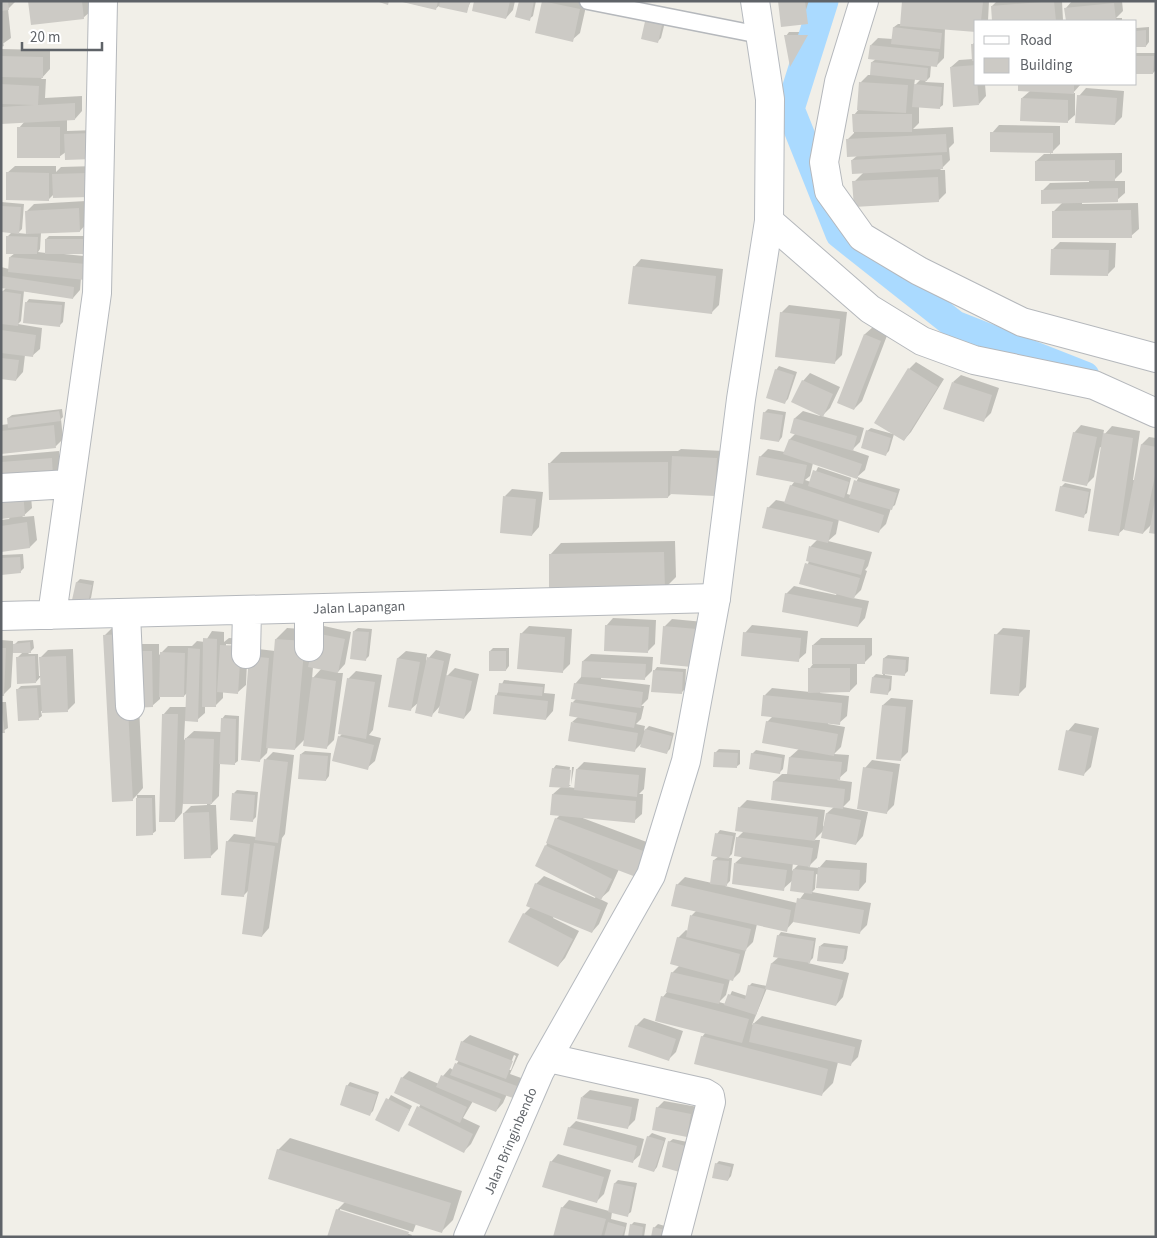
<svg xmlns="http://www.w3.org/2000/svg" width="1157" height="1238" font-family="'Source Sans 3',sans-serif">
<rect width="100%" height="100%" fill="#f1efe8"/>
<!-- shadow -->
<path fill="#0003" fill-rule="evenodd" d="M1,1H16L8,9L11,38L1,45Z
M29,1H90L91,11L83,18Z
M400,1H471L466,12L439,6L435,9Z
M475,1H515L513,10L506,18Z
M520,1H536L533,16L529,19Z
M543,1L587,2L580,33L572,40Z
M779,1H814L815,16L808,23L782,26Z
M903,1H989L988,21H976L945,28L944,58L937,65H931L930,77L925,82L944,83L943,105L939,108L919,106V123L913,129L953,127L954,143L949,148L950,160L940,170H945L946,193L938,201L854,182L864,172L852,160L858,155L847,140L854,133V115L859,109L861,82L868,75H871L872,62L876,59L871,45L878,38L893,39L894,27L898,24H901ZM915,79L920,80L914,86Z
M997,1H1062L1063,20L994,21L992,6Z
M1072,1H1122L1123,11L1116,18H1122V21H1067L1066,8Z
M647,18H666L661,38L658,41Z
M1149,27V42L1146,46H1136V28Z
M789,32H810L791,65L786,36Z
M976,41V84H985L986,96L979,104L951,67L959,60L973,59L972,45Z
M1,49L50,50V69L41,79H46L45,98L82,96V111L75,119H67V131L96,130L59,157L19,128L25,121L1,122Z
M1136,53H1156V70L1153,73H1136Z
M1019,84H1081L1073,93H1075V115L1067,122L1022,98L1030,91L1019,90Z
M1086,88L1124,91L1122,117L1115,124L1079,96Z
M999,125L1060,126V144L1050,154V151L992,133Z
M1122,153V172L1113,181H1125V193L1117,200L1082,202V204L1138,203L1139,229L1131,236L1053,212L1063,202L1043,190L1050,183L1089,182V179L1036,161L1044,154Z
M15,166H56V172L61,167L95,166L88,195L54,194L49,199L7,173Z
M86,201L87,223L80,231L41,233L40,249L38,252L46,253V239L49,236H89L64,253V254L93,257L81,278L80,290L73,298L24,291L21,321L18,324L42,328L40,349L32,356L25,355L23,372L16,380L1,378V301L2,292L6,288L1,287V267L9,269L10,257L15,253L7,237L12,232L1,231V202L24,204L22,229L18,233L28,234L27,211L34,204Z
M1060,242L1116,243L1115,267L1108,274L1052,250Z
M641,259L723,269L719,305L711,313L634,267Z
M29,299L65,302L63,322L59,326L26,303Z
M789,305L847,312L842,355L834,363L781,313Z
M873,327L888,333L862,401L854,409L839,403L865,334Z
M916,362L944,379L911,432L904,440L894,434L889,451L886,454L867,431L871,428L893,434L909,369Z
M779,366L797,372L788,399L785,402L776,370Z
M810,373L840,387L830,408L822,416L864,428L860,442L852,450L869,456L865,470L857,477L900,489L895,505L891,508L886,524L878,532L839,519L836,534L828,541L872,552L868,566L865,570L867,571L861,590L853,598L869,601L865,618L858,626L786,594L794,586L836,595L837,593L801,583L809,561L811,546L818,539L768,508L776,500L786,502L791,486L795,481L760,457L768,449L785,452L790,439L796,433L795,418L803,411L820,416L803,381ZM813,463L858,478L851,495L847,494L851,478L818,467L811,482L805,480L810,476Z
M961,375L999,388L991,413L983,421L953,382Z
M62,409L63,417L61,419L63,439L56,446L1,453V425L9,424L8,418L12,415Z
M768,409L786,412L782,437L779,441L764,413Z
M1081,425L1104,430L1103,436L1112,426L1140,431L1133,480H1135L1142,444L1149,437L1156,438V533L1152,524L1143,533L1124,529L1118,534L1102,448L1100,447L1094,477L1086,485L1074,433Z
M681,449L724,451L722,488L714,495L672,493L668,497L550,463L561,452L678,451Z
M59,451L60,468L53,475L1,480V456Z
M1065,483L1091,489L1087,513L1083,516L1061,487Z
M30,484L32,508L22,517L34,516L37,540L30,547L1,551V520L9,519Z
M512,489L543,492L539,527L532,535L505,496Z
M675,541L676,577L665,588L550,555L561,543Z
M23,554L24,568L20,572L1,573V555Z
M80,579L94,581L91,598L88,601L74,599L77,582Z
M613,618L656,620L655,644L648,651L606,626Z
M672,619L704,622L692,666L661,663L665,626Z
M116,624L140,644H159V655L168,646H192L197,641L205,642L212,631L224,632V642L229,638L248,639L246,685L238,692H223V698L215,706H205V713L197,720H185L184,740L194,731L221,732L222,719L225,715L239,716L238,761L234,764L220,763L219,796L210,805H216L218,849L210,857L184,813L191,806L207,805V803H183L182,813L175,821L163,715L170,707H187L188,692L184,696H160V699L152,706H139L143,788L137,795H155L156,831L152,834H137V795L132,800L105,635ZM226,644L247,645L226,646Z
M752,625L808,631L806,653L798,660L745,633Z
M324,626L351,632L345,664L337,673H343L334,740L326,748L305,739L295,749L268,747L267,753L260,760L258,649L275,651L276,639L287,628L316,630V634ZM313,667L322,668L312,679Z
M529,626L572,629L570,664L562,672L521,634Z
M358,628L372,629L369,656L365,660L354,631Z
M1003,628L1030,630L1026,687L1018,695L996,635Z
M821,638H872V655L864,663H857V684L850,691H820V693L849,696L847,716L839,723L828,722V724L845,727L841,747L834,754L849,755L847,771L837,780L852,782L850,800L843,807L868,812L863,836L856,844L824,830L814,840H820L817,858L808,867L819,868L826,860L867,863L866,882L859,890L816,874L815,889L812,892L871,903L867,925L859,933L794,921L786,930L757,924L753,942L746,949L740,972L733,979H730L726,995L719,1002L726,1004L732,991L747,996L749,986L752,983L767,986L772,963L780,956L778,936L781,932L816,938L813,958L808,963L849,973L843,997L836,1005L767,988L752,1025L762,1016L862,1040L858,1057L850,1065L838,1062L833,1083L821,1095L702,1037L706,1032L663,997L667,992L672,973L680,965L678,938L686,930L688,931L692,915L697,910L677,885L685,877L712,883L714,860L719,856L717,834L720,830L736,833L732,854L728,858H732L730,881L725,886L797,903L805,892L793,880L783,889L735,863L743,856L737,838L745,830L737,829L740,807L747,800L825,810L823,826L825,827L827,813L834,807L772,799L774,781L782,774H789L790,757L800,748L767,722L773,716L765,695L772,688L810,692V668L813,664V645ZM793,863L799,864L792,871Z
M1,640L13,641V646L18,641L33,640L34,648L28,654H38L39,676H41L36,682L17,658L23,652H13L11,687L4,694H1Z
M493,648H509V666L506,670L490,651Z
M73,649L75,703L68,710L41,711L42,716L38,719L17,690L21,686L42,685L41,657L48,650Z
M436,650L451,654L446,677L455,668L479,674L471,710L464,718L440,706L431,716L419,702L411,709L390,706L398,658L406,651L427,654L426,661Z
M591,654L653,657L652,671L644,679L601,677V679L650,685L648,699L641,706H644L641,719L636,724L645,726L644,731L649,726L674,733L670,749L666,753L642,743L634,751L572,722L578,717L573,702L577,698L575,684L582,676L583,661Z
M888,655L909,657L908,671L904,675L885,673V675L892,676L891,690L887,694L873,677L876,674L883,675L884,658Z
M657,667L686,669L685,689L681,693L654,671Z
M356,671L382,675L373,730L369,735L381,738L375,761L367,768L339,737L342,734L349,678Z
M504,680L545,684L544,693L555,694L553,711L546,719L496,696Z
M891,698L913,700L908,752L900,760L883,705Z
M1,702H6L8,728L1,732Z
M1075,723L1099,728L1091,767L1083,775L1068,731Z
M719,749L740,750V764L736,767L715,753Z
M756,750L785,755L783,769L779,773L752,754Z
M305,751L331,753L329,776L326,780L301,754Z
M273,752L294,755L285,834L282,838L269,928L262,936L249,890L244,895L227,842L234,834L256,837L266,759Z
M872,760L900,764L894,805L887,812L865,768Z
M584,762L646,768L644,789L639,794H643L642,814L634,821L580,817L660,847L619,869L609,891L600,899L608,903L599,924L592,932L554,916L553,918L579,931L565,958L558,966L524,914L531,907L536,884L544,876L595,898L596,896L546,846L556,819L560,815L553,794L561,787L553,769L556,765L570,767L568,785H571L568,787L575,788L577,769Z
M572,767H574L571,785Z
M237,790L258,792L256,817L252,821L234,793Z
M824,943L848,946L846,959L843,963L820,946Z
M644,1018L683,1031L676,1052L668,1060L636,1026Z
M470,1035L519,1054L510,1074L524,1079L520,1089L513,1096L507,1094L503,1103L496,1111L473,1101L463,1118L480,1126L471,1144L464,1151L419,1107L421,1104L402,1078L409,1071L439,1084L443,1076L450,1068L453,1070L459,1060L462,1042ZM514,1055L516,1056L511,1070H508Z
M350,1082L379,1092L373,1111L370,1114L347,1086Z
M590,1090L639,1099L635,1120L627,1128L582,1097Z
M391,1095L412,1106L399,1130L377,1120Z
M664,1101L698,1107L694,1128L687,1136L657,1108Z
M576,1121L644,1139L640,1155L632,1162L569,1128Z
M652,1133L666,1138L657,1167L654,1171L648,1137Z
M290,1138L462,1191L453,1220L441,1232L416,1224L413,1232L340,1209V1212L412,1235L411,1237H331L337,1210L345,1202L278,1150Z
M673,1139L692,1143L663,1166L669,1142Z
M558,1154L611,1170L604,1194L596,1202L551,1162Z
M719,1161L734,1164L731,1176L728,1180L716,1164Z
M618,1180L637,1183L631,1212L627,1215L612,1212L611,1219L627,1223L624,1237H559L562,1208L569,1200L609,1211L615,1183Z
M634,1222L646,1224L644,1237H629L631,1225Z
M658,1224L672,1228L669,1237L654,1228Z"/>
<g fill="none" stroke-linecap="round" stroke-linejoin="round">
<!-- canal -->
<path stroke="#aadaff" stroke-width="29" d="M824,1L790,109L840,234L955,325L1085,376"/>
</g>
<!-- building -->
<path fill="#cccac5" d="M1,1H8L9,10L1,11Z
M28,1H82L84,19L31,25Z
M376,1H389L388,5Z
M398,1H438L436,10Z
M440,1H470L467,13L439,7Z
M474,1H510L506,19L472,11Z
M519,1H534L530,21L515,17Z
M542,1L580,9L573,42L535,33Z
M778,1H805L808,24L781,27Z
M902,1L983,2L981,21H976V32L900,26Z
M1054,1L1056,21H992L991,6Z
M1114,3L1116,20L1066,21L1064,8Z
M646,17L663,21L658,43L641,39Z
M893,27L942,33L940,49L891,44Z
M1146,30V47H1136V31Z
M1,33L4,46L1,47Z
M784,35H808L790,67Z
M971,44H976V61H972Z
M870,45L939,52L937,67L868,59Z
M1,56L43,57V78L1,77Z
M1136,56H1154L1153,74H1136Z
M871,62L928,68L927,81L870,75Z
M976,65L979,105L953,107L950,67Z
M859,82L908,85L906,113L857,110Z
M1,84L39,86L38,105L75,103V120L1,124V107L34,105L1,104Z
M914,84L942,87L940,109L912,107Z
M1018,84H1074V94L1018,91Z
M1077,95L1117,98L1115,125L1075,123Z
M1021,98L1068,100V123L1020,121Z
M852,114H912V132H853Z
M17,127H60V158H17Z
M990,132L1053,133V153L990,152Z
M93,133L94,159L65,160L64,134Z
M946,134L947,152L847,157L846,139Z
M942,155L943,169L852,174L851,160Z
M1115,160V181H1035V161Z
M6,172L49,173V201L6,200Z
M88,173L89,197L53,198L52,174Z
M938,177L939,202L854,207L852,181Z
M1118,188V202L1041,204V190Z
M1,206L21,207L19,234L1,232Z
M79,208L80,232L26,234L25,211Z
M1131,210L1132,238H1052V211Z
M6,236L38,237L37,254H6Z
M45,239H86V254H45Z
M1051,249L1109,250L1108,276L1050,275Z
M9,257L86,264L85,280L8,272Z
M633,266L716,276L712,314L628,304Z
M1,276L74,287L73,299L1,288Z
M1,291L21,294L18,326L1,324Z
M25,302L62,305L60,327L23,323Z
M780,312L840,319L835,364L775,357Z
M1,330L36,335L33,357L1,353Z
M864,334L881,341L854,410L837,403Z
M1,358L19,360L16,381L1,379Z
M908,368L938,387L904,441L874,423Z
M775,369L794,375L785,404L766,398Z
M802,380L833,394L823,417L791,402Z
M952,382L992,395L984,422L943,409Z
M59,411L61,421L8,428L7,418Z
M763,412L783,415L779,442L760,439Z
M794,418L857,436L853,451L790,433Z
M54,425L56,448L1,454V431Z
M866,430L891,438L886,456L861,448Z
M1073,432L1097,437L1087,486L1062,481Z
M1103,433L1133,438L1119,536L1088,531Z
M789,439L862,464L857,479L783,454Z
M1141,444L1156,447V471L1143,534L1124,530Z
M672,456L717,458L715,496L670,494Z
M759,456L807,465L803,484L756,475Z
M52,458L53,477L1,481V462Z
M668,462V498L549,500L548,463Z
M813,470L849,482L844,498L808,486Z
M854,480L897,493L892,510L849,498Z
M790,485L884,515L879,533L784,503Z
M1060,486L1089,492L1084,518L1055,511Z
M23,491L25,516L1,519V493Z
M503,496L536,499L532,536L500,533Z
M1155,500H1156V534L1149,533Z
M767,507L833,522L828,543L762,528Z
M27,522L30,548L1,552V526Z
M809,546L865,560L861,575L806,561Z
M664,552L665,590L549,591V554Z
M20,557L21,573L1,575V558Z
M805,563L860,578L854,599L799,584Z
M76,582L92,585L88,603L72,600Z
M785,593L862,608L858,627L782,612Z
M605,625L649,627L648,653L604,651Z
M663,626L697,629L692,667L660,664Z
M353,631L369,632L366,661L350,659Z
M743,632L801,638L799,662L741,656Z
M315,633L345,639L338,673L308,667Z
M520,633L565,637L563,673L517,669Z
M124,634L133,801L112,802L103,635Z
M994,634L1023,637L1019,696L990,694Z
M203,638L217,639L216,707H202Z
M275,639L305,641L295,750L266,748Z
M30,642L31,653H13V644Z
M220,645L241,646L238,694L217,692Z
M812,645H865V664H812Z
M1,648H6L4,696H1Z
M188,648L200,649L198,722L185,721Z
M131,651H152L153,707L131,708Z
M489,651H506V671H489Z
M160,652L185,653L184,697H159Z
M35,656L36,683L17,684L16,657Z
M66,656L68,712L42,713L39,657Z
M249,656L269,658L260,762L241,760Z
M427,657L444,661L432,717L415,713Z
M397,658L420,662L411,711L388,707Z
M883,658L906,660L905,676L882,674Z
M582,661L646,664L645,680L581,677Z
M808,668H850V692L808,693Z
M653,670L683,672L682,694L651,692Z
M446,675L472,681L464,719L438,713Z
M312,677L336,681L327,749L303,746Z
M872,677L890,679L888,695L870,693Z
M347,678L375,682L366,739L338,734Z
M499,683L543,687L542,696L498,692Z
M574,683L643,692L641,708L571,699Z
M37,688L39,720L18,721L16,689Z
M495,695L548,701L546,720L493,714Z
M763,695L842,703L840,725L761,716Z
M571,702L637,713L634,728L569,716Z
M1,705L5,733H1Z
M882,705L906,707L901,761L876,759Z
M162,714H178L175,822H159Z
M221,718L236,719L235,765L219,764Z
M766,721L838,734L834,756L762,743Z
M571,722L638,733L635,752L568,741Z
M645,729L672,736L667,754L640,747Z
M1066,730L1092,736L1084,776L1058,770Z
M338,736L374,745L368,770L332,761Z
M185,738L214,739L212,804H183Z
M714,752L738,753L737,768L713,767Z
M751,753L782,758L780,774L749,769Z
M300,754L328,756L326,781L298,779Z
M789,757L842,762L840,780L787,774Z
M264,759L288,762L278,843L255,840Z
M863,767L893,772L887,814L857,809Z
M552,768L571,770L569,788L549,787Z
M576,769L639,775L637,797L574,790Z
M773,781L845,789L843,809L771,800Z
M232,793L255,795L253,822L230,820Z
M552,794L636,801L635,823L550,815Z
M136,798H152L153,835L136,836Z
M738,807L818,817L815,841L735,831Z
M209,812L211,858L184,859L183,813Z
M826,813L861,820L856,845L821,838Z
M555,818L654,855L644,880L546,843Z
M715,833L733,836L729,859L711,856Z
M736,837L813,848L810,867L734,856Z
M226,841L250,844L244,897L221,895Z
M254,843L275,846L262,937L242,934Z
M545,845L612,879L601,900L535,866Z
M713,860L729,861L727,886L710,884Z
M734,863L787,870L784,891L732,884Z
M818,867L860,870L859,891L816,888Z
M793,869L814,871L812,894L790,891Z
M535,883L601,910L592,933L526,906Z
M676,884L791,910L787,932L671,906Z
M797,898L864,910L860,934L793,922Z
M523,913L573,939L558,967L508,942Z
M690,915L751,929L746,951L686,937Z
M777,935L814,941L810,963L773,957Z
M677,937L740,954L733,981L670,964Z
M819,946L845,949L843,964L817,961Z
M771,963L843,980L836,1006L765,989Z
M671,972L724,984L719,1004L666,992Z
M748,985L765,989L756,1015L724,1005L728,994L745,999Z
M661,996L749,1019L742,1043L655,1021Z
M753,1023L855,1047L851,1066L749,1042Z
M635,1025L676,1039L669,1061L628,1047Z
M701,1036L828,1069L822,1096L694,1064Z
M461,1041L513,1061L506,1079L455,1060Z
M455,1063L517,1086L513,1098L450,1075Z
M441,1075L501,1099L496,1112L436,1087Z
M401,1077L467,1107L460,1123L394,1093Z
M346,1085L377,1095L370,1116L340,1105Z
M581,1097L632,1107L628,1129L577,1119Z
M386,1098L410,1110L399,1132L375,1120Z
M417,1106L473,1134L464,1153L408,1125Z
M656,1107L691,1114L687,1137L652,1130Z
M568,1127L637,1146L633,1163L563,1145Z
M647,1136L664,1141L654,1172L638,1167Z
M668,1141L689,1147L683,1173L662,1167Z
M277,1149L451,1203L442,1233L268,1179Z
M550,1161L604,1177L597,1203L542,1187Z
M715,1163L731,1167L728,1181L712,1178Z
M614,1183L634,1187L628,1217L608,1212Z
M561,1207L606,1219L601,1237H553Z
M336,1209L409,1232L407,1237H327Z
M608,1222L625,1227L622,1237H604Z
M630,1224L643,1227L642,1237H628Z
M653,1227L669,1231L668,1237H651Z"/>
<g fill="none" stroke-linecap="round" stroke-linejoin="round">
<!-- lane casing -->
<g stroke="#b5b8bc" stroke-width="19">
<path id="lane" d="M588,1L760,35"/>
</g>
<!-- street casing -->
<g stroke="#b5b8bc" stroke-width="30">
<path id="street" d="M864,1L839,82L824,162L829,191L862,237L919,271L1022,322L1156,358
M769,221L870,309L922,341L974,360L1094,385L1156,413
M1,488L70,484
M126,613L130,706
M52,615L97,293L103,1
M1,616L716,598
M309,647V609
M246,654L247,610
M549,1058L705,1093L710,1096L711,1102L676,1237"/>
</g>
<!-- secondary casing -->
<g stroke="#b6babf" stroke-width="30">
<path id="secondary" d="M468,1237L540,1071L651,875L686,761L716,598L741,399L769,221L770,99L755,1"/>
</g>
<!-- lane -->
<use href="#lane" stroke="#fff" stroke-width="16"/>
<!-- street -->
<use href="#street" stroke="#fff" stroke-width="28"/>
<!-- secondary -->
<use href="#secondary" stroke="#fff" stroke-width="28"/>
</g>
<g text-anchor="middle" stroke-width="4" stroke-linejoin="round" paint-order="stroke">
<!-- street labels -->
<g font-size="14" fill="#5f6368" stroke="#fff">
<text transform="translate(359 607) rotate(-2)" y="5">Jalan Lapangan</text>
<text transform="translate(510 1141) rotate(-67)" y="5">Jalan Bringinbendo</text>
</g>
</g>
<!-- border -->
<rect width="1157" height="1238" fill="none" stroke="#5f6368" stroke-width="5"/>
<!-- legend -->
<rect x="974" y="20" width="162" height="65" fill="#ffffff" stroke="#bfc1c3"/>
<rect x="984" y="36" width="25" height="8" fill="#ffffff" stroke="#bfc1c3"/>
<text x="1020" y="45" font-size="15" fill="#5f6368">Road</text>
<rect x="984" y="58" width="25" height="15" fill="#cccac5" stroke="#bfc1c3"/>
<text x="1020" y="70" font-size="15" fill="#5f6368">Building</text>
<!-- scale -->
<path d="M22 42v8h80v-8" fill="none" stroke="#5f6368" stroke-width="2.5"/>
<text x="30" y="42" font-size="15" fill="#5f6368" stroke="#ffffff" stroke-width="4" paint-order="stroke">20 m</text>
</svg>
